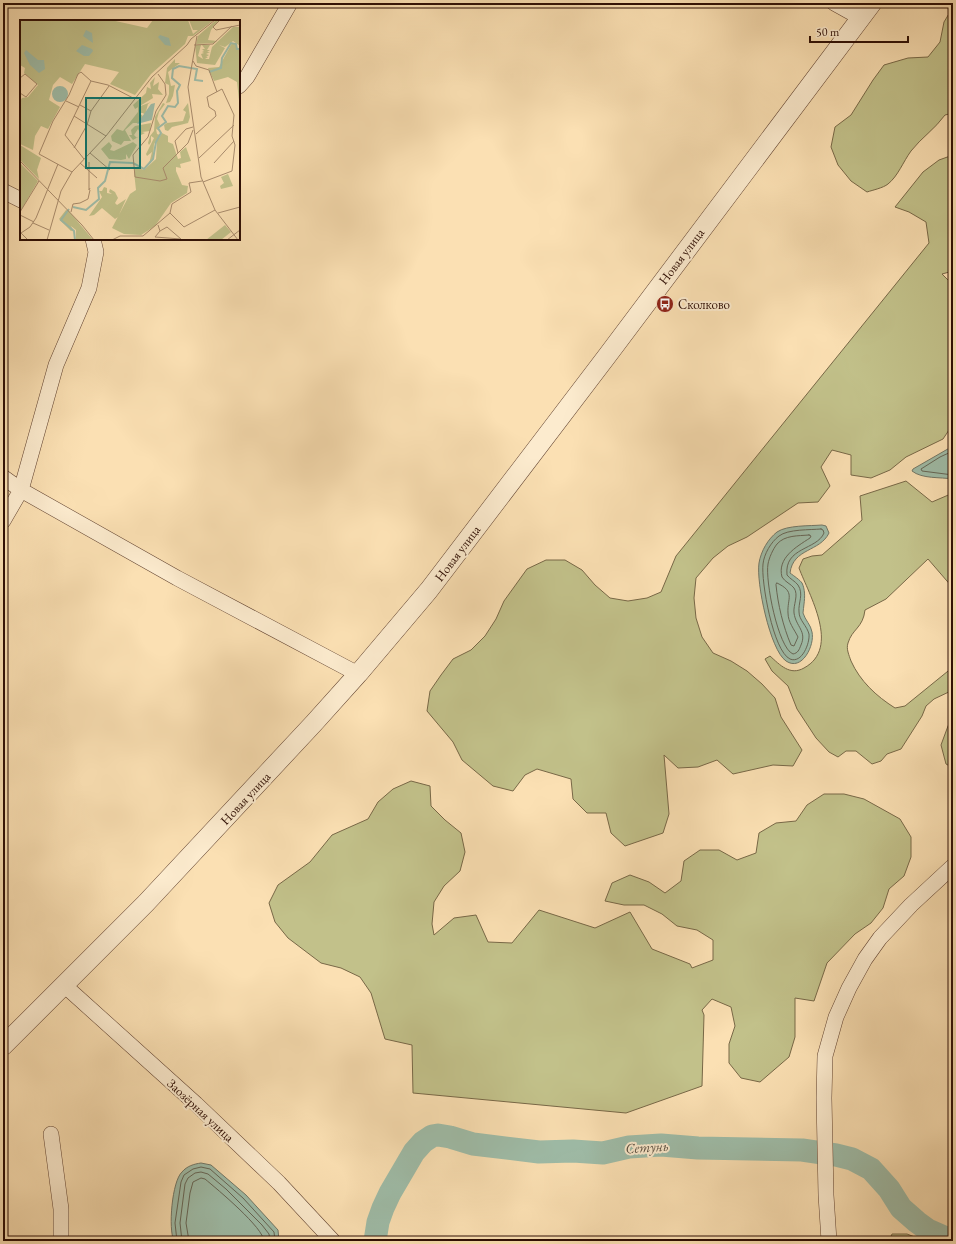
<svg xmlns="http://www.w3.org/2000/svg" width="956" height="1244" font-family="'EB Garamond',serif">
<rect width="100%" height="100%" fill="#fbe0b3"/>
<filter id="stains"><feTurbulence type="fractalNoise" baseFrequency=".005" numOctaves="4"/><feColorMatrix values="0 0 0 0 .2 0 0 0 0 .09 0 0 0 0 .02 0 0 0 .5 -.17"/></filter>
<radialGradient id="worn" r=".72"><stop offset=".6" stop-color="#630" stop-opacity="0"/><stop offset="1" stop-color="#630" stop-opacity=".3"/></radialGradient>
<!-- green -->
<path fill="#c2c18a" stroke="#786847" d="M953,7V113L945,115C935,129 921,138 911,151C903,162 898,176 888,184C883,188 873,190 867,192L851,181L838,165L831,147L835,127L851,115L873,80L884,65L908,58L928,57L940,42L944,22Z
M953,155V271L942,274L953,285V424L943,439L906,457L890,470L871,478L851,475V455L832,450L821,467L830,486L818,502L798,503L747,537L728,546L713,558L696,578L694,598L696,618L702,637L713,653L731,661L747,671L762,684L775,698L781,717L802,750L793,766L773,765L733,774L717,760L698,767L678,768L664,755L669,814L663,833L625,846L611,833L606,813H587L573,799L571,779L537,769L525,775L513,791L493,786L462,760L453,742L427,711L430,691L441,675L453,659L471,650L485,636L496,619L504,601L527,569L546,560H565L582,570L595,585L610,598L628,601L647,598L661,592L676,556L929,243L926,222L909,212L895,207L923,172L939,160Z
M906,481L932,502L953,493V588L928,559L886,599L865,610C863,628 852,629 848,643C846,649 849,655 851,661C860,681 876,696 895,708L905,706L953,667V690L934,699L926,706L922,716L901,749L887,754L881,761L872,764L856,751H846L838,757L829,752L816,738L797,709L788,686L772,671L765,659L770,656C780,665 790,676 804,668C841,648 809,595 799,568L803,559L812,556L822,555L862,520L860,496Z
M953,717V768L946,764L941,745L948,726Z
M411,781L430,786L431,806L445,820L461,833L465,852L460,871L444,886L434,902L432,924L434,935L454,918L476,915L488,942L512,943L539,910L595,928L630,912L652,949L690,964L692,968L713,960V940L697,930L677,926L662,914L644,905H624L605,901L612,883L630,875L649,882L665,893L681,881L684,861L700,850H719L737,860L756,853L759,833L776,823L796,821L807,805L824,794H844L864,799L900,819L911,837V857L904,876L889,889L883,908L871,923L855,934L827,963L814,1001L795,998V1037L789,1057L760,1082L741,1078L729,1063V1044L735,1026L731,1007L712,999L702,1010L704,1015L702,1086L626,1113L413,1093L412,1045L385,1039L371,993L360,977L341,968L321,963L288,938L275,922L269,903L278,885L310,862L332,835L368,819L378,802L393,789Z
M892,1234H907L925,1241H889Z"/>
<!-- water -->
<path fill="#9fbda9" stroke="#727767" d="M953,446V479C940,477 922,479 912,471L913,469Z
M822,525L826,526L829,533C820,552 793,548 790,573C794,576 800,580 802,583C805,589 805,597 804,604C804,607 803,610 803,613C805,620 811,625 812,632C815,645 802,672 786,661C770,650 756,582 759,563C761,551 768,539 777,532C787,525 810,526 822,525Z
M201,1163L211,1165L246,1195L278,1230L279,1241H174C168,1229 172,1181 182,1172C187,1166 194,1164 201,1163Z"/>
<g fill="none" stroke-linecap="round" stroke-linejoin="round">
<!-- shore -->
<path stroke="#666656" stroke-width="1" d="M953,451L940,457L921,469L922,471L953,475
M821,529L823,530L824,533C817,550 784,547 787,575C790,579 795,581 798,585C804,594 798,603 799,612C799,620 807,626 809,634C810,643 802,664 790,659C773,651 761,581 763,564C764,554 771,542 779,536C788,529 810,530 821,529Z
M809,535L811,536L810,538C796,547 777,558 782,577C785,582 791,584 794,588C799,595 793,605 794,613C796,627 807,631 801,645C799,650 798,653 793,654C778,648 765,580 768,564C769,558 773,549 777,544C785,535 798,536 809,535Z
M777,583C796,592 787,598 788,613C788,622 794,629 798,637L794,646L791,645C783,626 778,605 776,585Z
M177,1241L175,1223L181,1182L184,1175L193,1169L201,1167L210,1169L243,1198L274,1232L275,1241
M182,1241L180,1223L185,1184L188,1178L195,1173L201,1172L208,1174L226,1189L262,1225L269,1234L270,1241
M189,1241L186,1223L190,1193L193,1182L201,1178L205,1179C217,1189 264,1228 264,1241"/>
<!-- river -->
<path stroke="#9fbda9" stroke-width="23" d="M375,1241L378,1222L383,1208L390,1193L414,1152L423,1142L432,1136L438,1135L450,1137L473,1144L539,1152L573,1151L603,1153L629,1147L661,1145L698,1148L802,1150L836,1155L852,1159L871,1169L889,1189L901,1208L917,1222L928,1230L953,1241"/>
<!-- minor casing -->
<g stroke="#614230" stroke-width="16">
<path id="minor" d="M834,3L861,18
M239,86L247,77L290,3
M3,191L21,200
M3,477L21,490L177,578L358,674
M3,521L21,490L56,365L89,288L96,252L93,239
M64,985L196,1104L279,1183L333,1241
M51,1134L61,1209V1241
M829,1241L826,1195L824,1098L825,1056L836,1017L849,988L865,959L880,938L911,905L953,866"/>
</g>
<!-- tertiary casing -->
<g stroke="#614230" stroke-width="20">
<path id="tertiary" d="M3,1046L146,903L314,723L358,674L429,590L607,356L872,3"/>
</g>
<!-- minor -->
<use href="#minor" stroke="#fcebce" stroke-width="15"/>
<!-- tertiary -->
<use href="#tertiary" stroke="#fcebce" stroke-width="19"/>
</g>
<!-- icons -->
<defs>
<g id="bus-disc" transform="scale(0.9)"><circle r="9.5" fill="#8f2418" stroke="#fcebce"/><path d="M-5-6H5V4H4V6H2V4H-2V6H-4V4H-5ZM-3.5-4V0h7V-4ZM-3.5 1.2v1.5H-2V1.2ZM2 1.2v1.5H3.5V1.2Z" fill="#fff"/></g>
</defs>
<g fill-rule="evenodd">
<use href="#bus-disc" x="665" y="304"/>
</g>
<g text-anchor="middle" stroke-width="4" stroke-linejoin="round" paint-order="stroke">
<!-- street labels -->
<g font-size="13" fill="#2e0e04" stroke="#fcebce">
<text transform="translate(681 256) rotate(-53)" y="5">Новая улица</text>
<text transform="translate(457 553) rotate(-53)" y="5">Новая улица</text>
<text transform="translate(245 798) rotate(-47)" y="5">Новая улица</text>
<text transform="translate(201 1110) rotate(43)" y="5">Заозёрная улица</text>
</g>
<!-- poi labels -->
<g font-size="13" fill="#2e0e04" stroke="#fcebce" text-anchor="start">
<text x="678" y="309">Сколково</text>
</g>
<!-- water labels -->
<g font-size="14" font-style="italic" fill="#564b3e" stroke="#fcebce">
<text transform="translate(647 1147) rotate(-4)" y="5">Сетунь</text>
</g>
</g>
<!-- overview -->
<g transform="translate(20 20)">
<rect width="220" height="220" fill="#fbe0b3"/>
<path d="M0,0H91L127,8L133,0H168L173,14L178,10H173L169,0H194L173,16H168L165,24L131,54L115,75L90,64L99,52L65,44L52,64L40,57L33,65L29,80L40,87L28,109L21,106L15,116L13,130L0,124V81L2,78L8,77L18,65L4,53L5,48L0,45ZM196,0H199L191,10L188,20L197,21L194,23L176,24L178,16ZM213,7H220V26L213,21L205,27L199,25L205,28L195,45L177,43L175,25H181L178,36L183,39L181,34L184,33L182,32L184,31L182,29H185L182,25H190L187,30H190L187,32H190L186,34L189,35L186,37H188L185,39H189L192,27ZM212,23L216,24L217,29H220V90L217,62L208,57L194,61L188,48L199,47ZM155,39V43H160L148,52L151,66L155,65L153,76L150,82L146,83L149,74V65L145,63L147,48ZM135,57L133,66L139,62L138,69L143,75L132,74L133,78L115,89L113,85L126,73L127,67L131,69L130,63ZM131,82L128,84L125,95L123,93H119L123,96L119,103H113L105,110L111,121H104L101,125L92,121L91,116L97,109L103,111L118,92V87ZM143,83L145,84L139,92L137,99L140,105L137,108L140,111L136,109L137,114L140,115L134,124L133,137L129,144L132,132L127,136L126,134L134,118L131,116V122L129,125L128,123L130,116L134,111L135,97ZM168,83L170,97L168,103L152,107L148,111L145,110L144,105L147,103L163,101L166,92L163,90ZM131,103L130,111L122,112L125,113L121,115L118,109L114,115L117,118L120,116L113,120L109,115H112L111,110L115,106ZM142,113L148,116V122L153,124L158,139L161,138L160,132L166,127L167,130L171,141L160,144L161,148L156,147V151L162,165L168,166L167,173L151,183L135,206L121,215L104,214L92,208L110,174L116,170L114,152L116,147L124,150L136,139L137,121ZM89,122L92,126L90,130L94,131L113,122L117,125L109,139L106,134V139L101,140L89,139L81,129ZM0,125L21,138L17,150L19,159L0,140ZM0,143L18,161L0,192ZM208,154L213,166L201,169L200,166L204,163L201,157ZM84,167L87,168V173L92,174L89,172L90,169L95,172L98,178L95,183L97,185L106,179L98,197L95,199L82,188L74,195L69,196L82,177L79,171H82ZM46,190L49,191L73,220H56V210L51,206L53,210L51,211L39,199ZM205,205L211,212L201,220H186Z" fill="#c2c18a"/>
<path d="M66,10L72,13L73,23L63,16ZM140,15L149,18L151,26L145,25L138,17ZM62,25L72,29L73,31L69,36H64L56,31ZM6,30L18,40H24L25,49L19,53L10,45L4,33ZM32 74a8 8 0 1 1 16 0a8 8 0 1 1-16 0ZM135,83L132,100L117,104L131,84Z" fill="#9fbda9"/>
<path fill="none" stroke="#9fbda9" stroke-width="2" d="M189,52L201,48L202,38L211,23L216,24L217,29H220M53,187L66,190L79,179L78,168L85,161L90,142L113,143L124,149L133,139L136,122L141,113L138,108L146,102L142,96L148,86L155,87L158,83L157,71L160,65L152,58L153,49L159,46L177,49L175,60L183,61M49,189L41,200L54,211L55,220"/>
<path fill="none" stroke="#a98c6d" stroke-width="1" d="M200,0L193,7L196,10L220,5M177,16L168,67L181,157L195,190L218,220M174,25L193,24L212,6M173,41L176,46L189,50L197,72M138,54L145,64L146,75L136,91L128,117L113,135L115,157L140,161L147,159L143,148L168,123L173,110M0,58L5,54L17,64L6,77L0,73M46,81L59,87M60,85L71,91L89,66M54,96L86,116M176,114L196,96L195,91L189,87L187,77L202,69L214,95L212,116L215,125L212,151L183,162M54,128L67,105L71,91M70,133L90,150M158,133L155,121L166,109L173,107M179,138L214,105M64,139L45,115L71,61M0,141L62,205L74,220M69,142V170L70,168M60,143L77,158M194,143L214,121M52,152L19,134L33,101L49,75L58,54L61,52L71,61L88,65L115,79M0,192L19,161M51,192L53,184L60,183L68,179L70,170M150,193L152,184L171,172L169,163L182,161M198,193L220,187M0,195L14,202M13,203L29,210M138,205L140,211L135,217L161,219L147,207L140,211M8,220L1,213L10,207L16,198L38,144M27,220L41,171L52,152L86,116L132,57L167,25L171,19L195,0M92,220L100,216H123L150,193L164,207L195,190M207,220L220,210"/>
<path fill="#0f766e" fill-opacity="0.15" stroke="#0f766e" stroke-width="2" d="M66,78H120V148H66Z"/>
<rect width="220" height="220" fill="none" stroke="#2e0e04" stroke-width="2"/>
</g>
<!-- margin -->
<rect width="956" height="1244" fill="none" stroke="#fbe0b3" stroke-width="16"/>
<rect x="4" y="4" width="948" height="1236" fill="none" stroke="#2e0e04" stroke-width="2"/>
<rect x="8" y="8" width="940" height="1228" fill="none" stroke="#2e0e04"/>
<!-- scale -->
<path d="M810 36v6h98v-6" fill="none" stroke="#2e0e04" stroke-width="2"/>
<text x="816" y="36" font-size="12" fill="#2e0e04" stroke="#fcebce" stroke-width="3" paint-order="stroke">50 m</text>
<rect width="100%" height="100%" filter="url(#stains)"/>
<rect width="100%" height="100%" fill="url(#worn)"/>
</svg>
